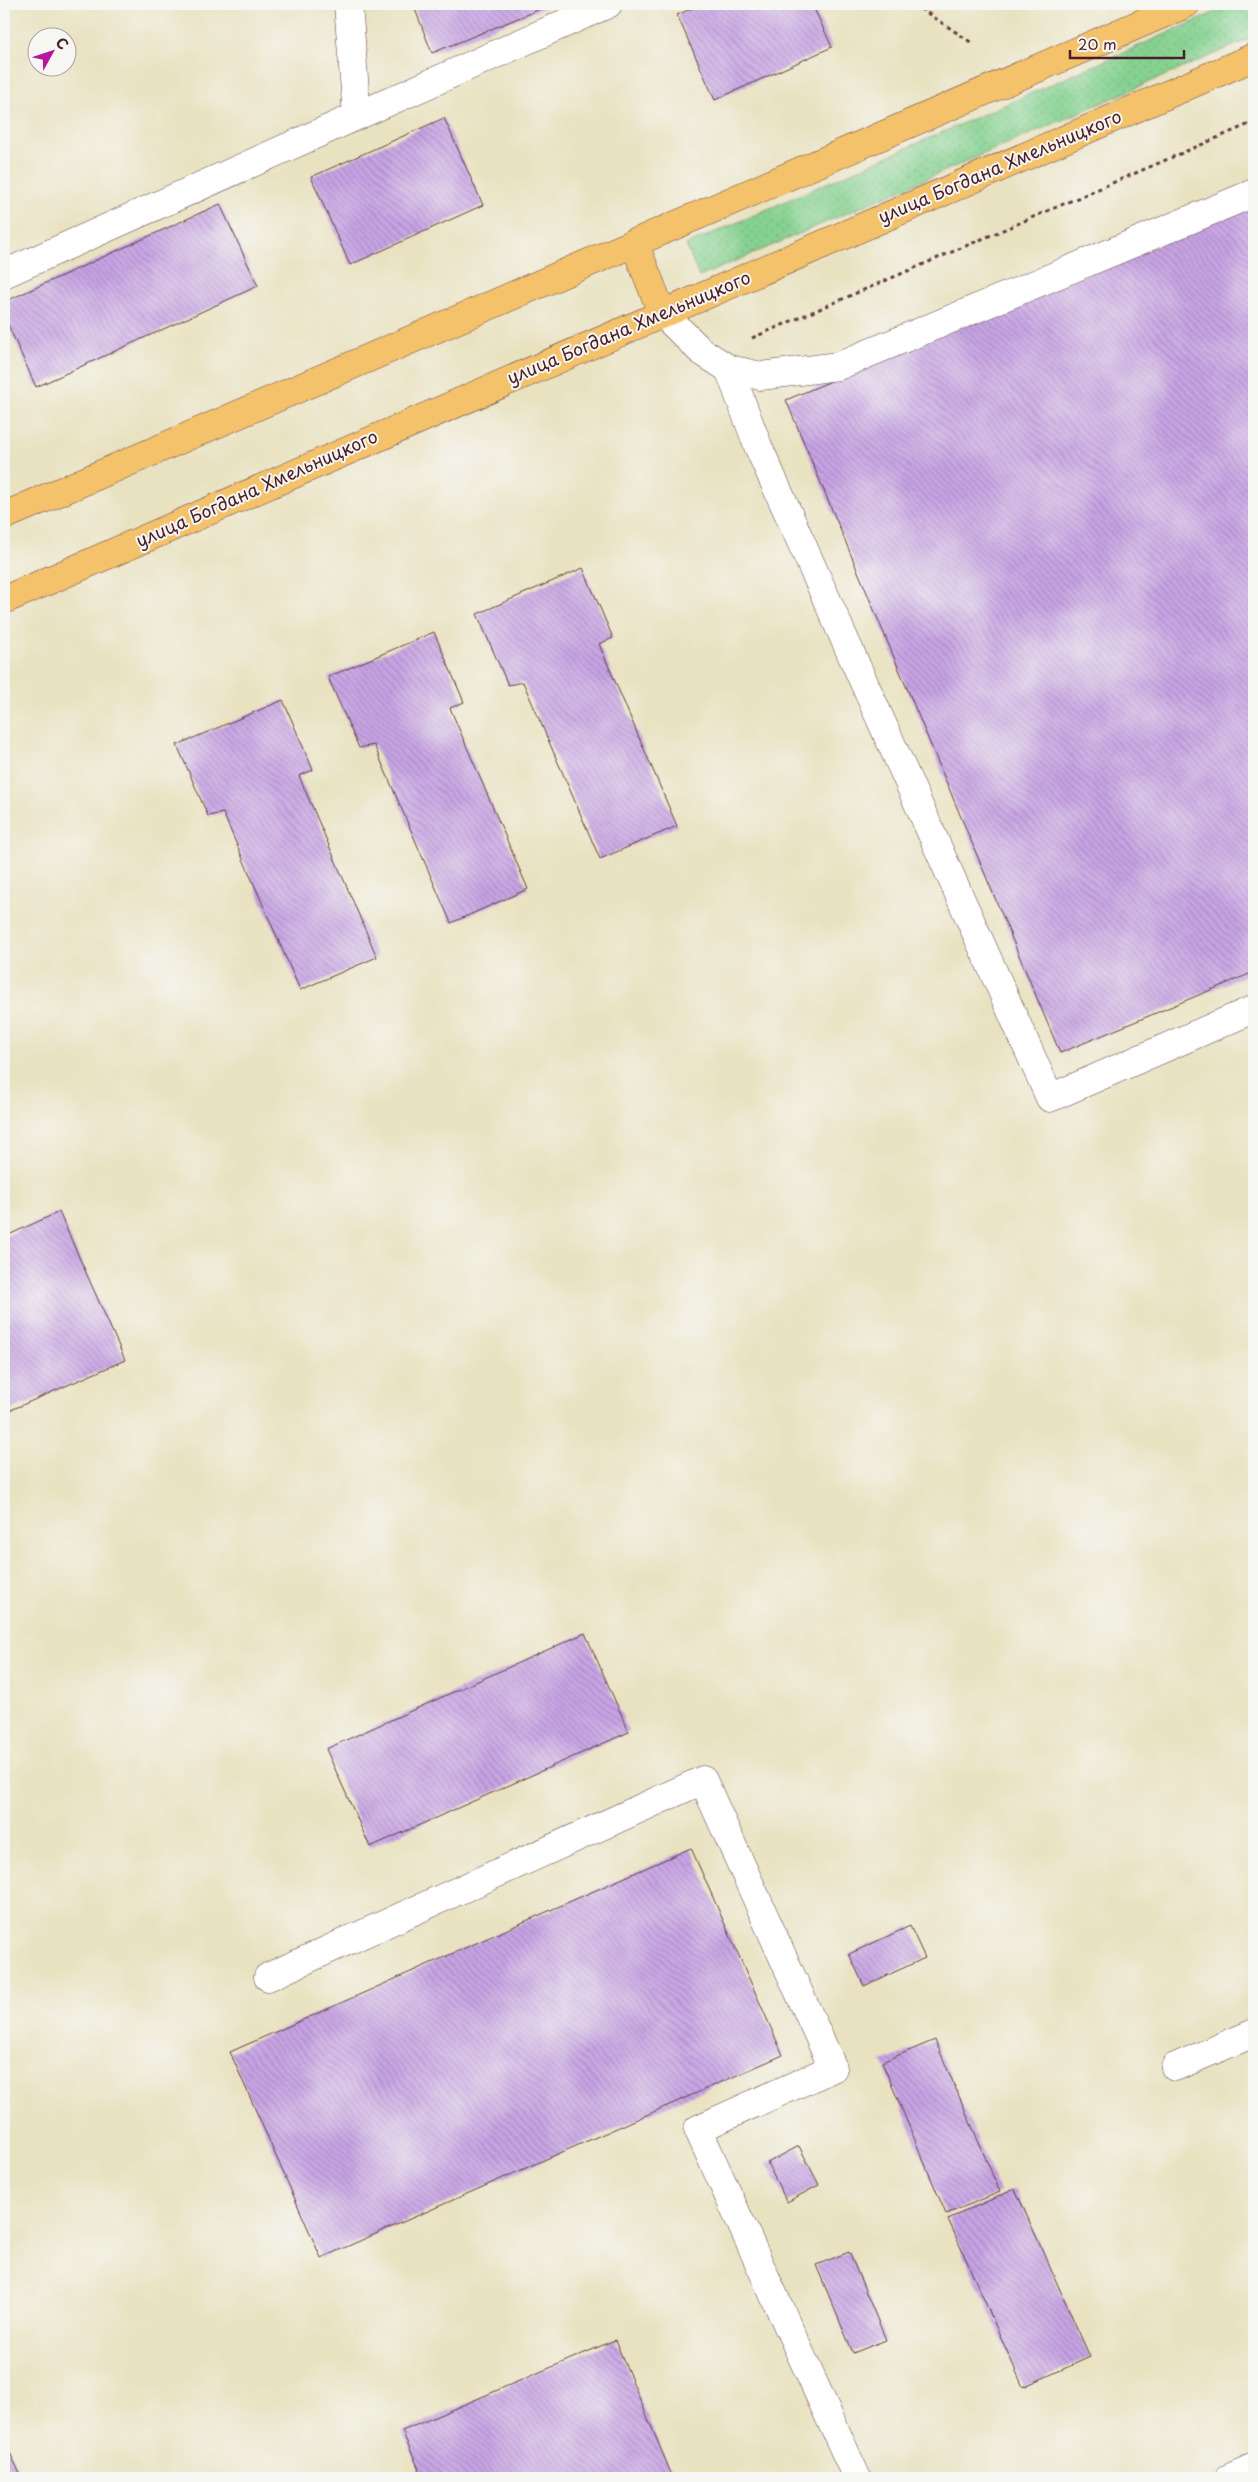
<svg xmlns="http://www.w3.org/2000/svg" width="1258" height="2482" font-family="'Playpen Sans',sans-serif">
<defs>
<pattern id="grass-dots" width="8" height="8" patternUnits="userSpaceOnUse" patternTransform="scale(1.25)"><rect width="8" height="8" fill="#85d190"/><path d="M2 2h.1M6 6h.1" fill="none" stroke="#74b37c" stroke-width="1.8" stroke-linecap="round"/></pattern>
<pattern id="building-back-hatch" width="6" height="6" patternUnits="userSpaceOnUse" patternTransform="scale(1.25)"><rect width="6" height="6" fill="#c8a4e5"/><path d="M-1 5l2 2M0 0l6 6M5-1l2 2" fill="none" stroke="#a485ba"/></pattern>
</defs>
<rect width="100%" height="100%" fill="#f6f6f2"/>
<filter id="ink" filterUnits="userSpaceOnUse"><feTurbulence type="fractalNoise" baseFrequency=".02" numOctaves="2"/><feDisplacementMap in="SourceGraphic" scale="10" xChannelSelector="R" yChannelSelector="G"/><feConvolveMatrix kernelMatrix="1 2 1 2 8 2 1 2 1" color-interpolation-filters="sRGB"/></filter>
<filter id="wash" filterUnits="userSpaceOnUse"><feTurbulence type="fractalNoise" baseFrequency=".0096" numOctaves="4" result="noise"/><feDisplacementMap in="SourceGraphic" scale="20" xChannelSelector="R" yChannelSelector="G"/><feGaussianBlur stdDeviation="1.12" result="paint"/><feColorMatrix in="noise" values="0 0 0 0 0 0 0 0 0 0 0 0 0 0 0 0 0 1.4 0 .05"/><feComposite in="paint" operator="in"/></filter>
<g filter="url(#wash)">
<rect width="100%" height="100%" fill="#e9e2c1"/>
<!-- grass -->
<path fill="url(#grass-dots)" stroke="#68785e" d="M1234,4H1254V37L699,277L686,245Z"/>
<g id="blocks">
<!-- building -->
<path fill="url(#building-back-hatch)" d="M413,4H553L432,53Z
M702,4H812L832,47L715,100L677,15Z
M444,118L483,205L350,265L311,177Z
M220,204L258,286L36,387L4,316V302Z
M1254,204V972L1060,1053L786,400Z
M583,568L613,638L599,644L677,826L600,859L523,682L508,685L477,614Z
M434,632L464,702L450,708L528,889L451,923L374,745L359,748L328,677Z
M283,700L313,770L299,776L377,957L300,990L223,813L208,816L177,745Z
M59,1212L125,1360L4,1413V1237Z
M585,1633L629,1732L370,1847L326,1749Z
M691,1848L783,2055L321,2258L230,2052Z
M910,1926L925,1958L864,1986L849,1954Z
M935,2040L1000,2192L946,2214L882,2062Z
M799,2146L819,2185L787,2202L767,2163Z
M1015,2189L1090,2357L1023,2387L948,2219Z
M849,2252L886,2340L853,2353L816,2265Z
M615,2340L673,2478H423L402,2431Z
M4,2440L22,2478H4Z"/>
</g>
</g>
<g filter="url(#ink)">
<use href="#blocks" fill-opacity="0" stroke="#623c42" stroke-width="1"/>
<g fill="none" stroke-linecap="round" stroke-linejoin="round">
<!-- minor casing -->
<g stroke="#623c42" stroke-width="29">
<path id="minor" d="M357,116L608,4
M4,274L357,116L348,4
M662,313L701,351L729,369L761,376L838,366L1254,193
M729,369L758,446L1050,1098L1254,1009
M268,1977L703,1780L833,2068L698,2129L857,2478
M1175,2067L1254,2033
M1229,2478L1254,2467"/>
</g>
<!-- highway casing -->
<g stroke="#623c42" stroke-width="29">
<path id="highway" d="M634,242L662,313
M4,516L1186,4
M4,600L1254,57"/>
</g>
<!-- path -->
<path stroke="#623c42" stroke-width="3" stroke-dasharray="4 4" stroke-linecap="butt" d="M914,4L972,43
M752,338L1254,122"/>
<!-- minor -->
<use href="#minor" stroke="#fff" stroke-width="28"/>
<!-- highway -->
<use href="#highway" stroke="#f4c26a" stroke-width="28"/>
</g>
</g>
<g text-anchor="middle" stroke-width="4" stroke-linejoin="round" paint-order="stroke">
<!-- street labels -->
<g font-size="18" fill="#4a1f2b" stroke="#f6f6f2">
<text transform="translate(1000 167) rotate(-23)" y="6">улица Богдана Хмельницкого</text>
<text transform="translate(629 328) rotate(-23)" y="6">улица Богдана Хмельницкого</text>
<text transform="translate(257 489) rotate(-24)" y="6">улица Богдана Хмельницкого</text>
</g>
</g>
<!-- margin -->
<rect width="1258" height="2482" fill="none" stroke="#f6f6f2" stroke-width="20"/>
<!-- north arrow -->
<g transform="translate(52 52) rotate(50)"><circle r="24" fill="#f6f6f2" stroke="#b1a0a2"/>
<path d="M0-4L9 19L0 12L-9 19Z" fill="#b5179e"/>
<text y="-8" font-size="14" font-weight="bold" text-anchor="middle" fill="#4a1f2b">С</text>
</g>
<!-- scale -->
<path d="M1070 50v8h114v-8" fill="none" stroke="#4a1f2b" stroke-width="2.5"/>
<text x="1078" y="50" font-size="15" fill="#4a1f2b" stroke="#f6f6f2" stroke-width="4" paint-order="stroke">20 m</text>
</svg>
